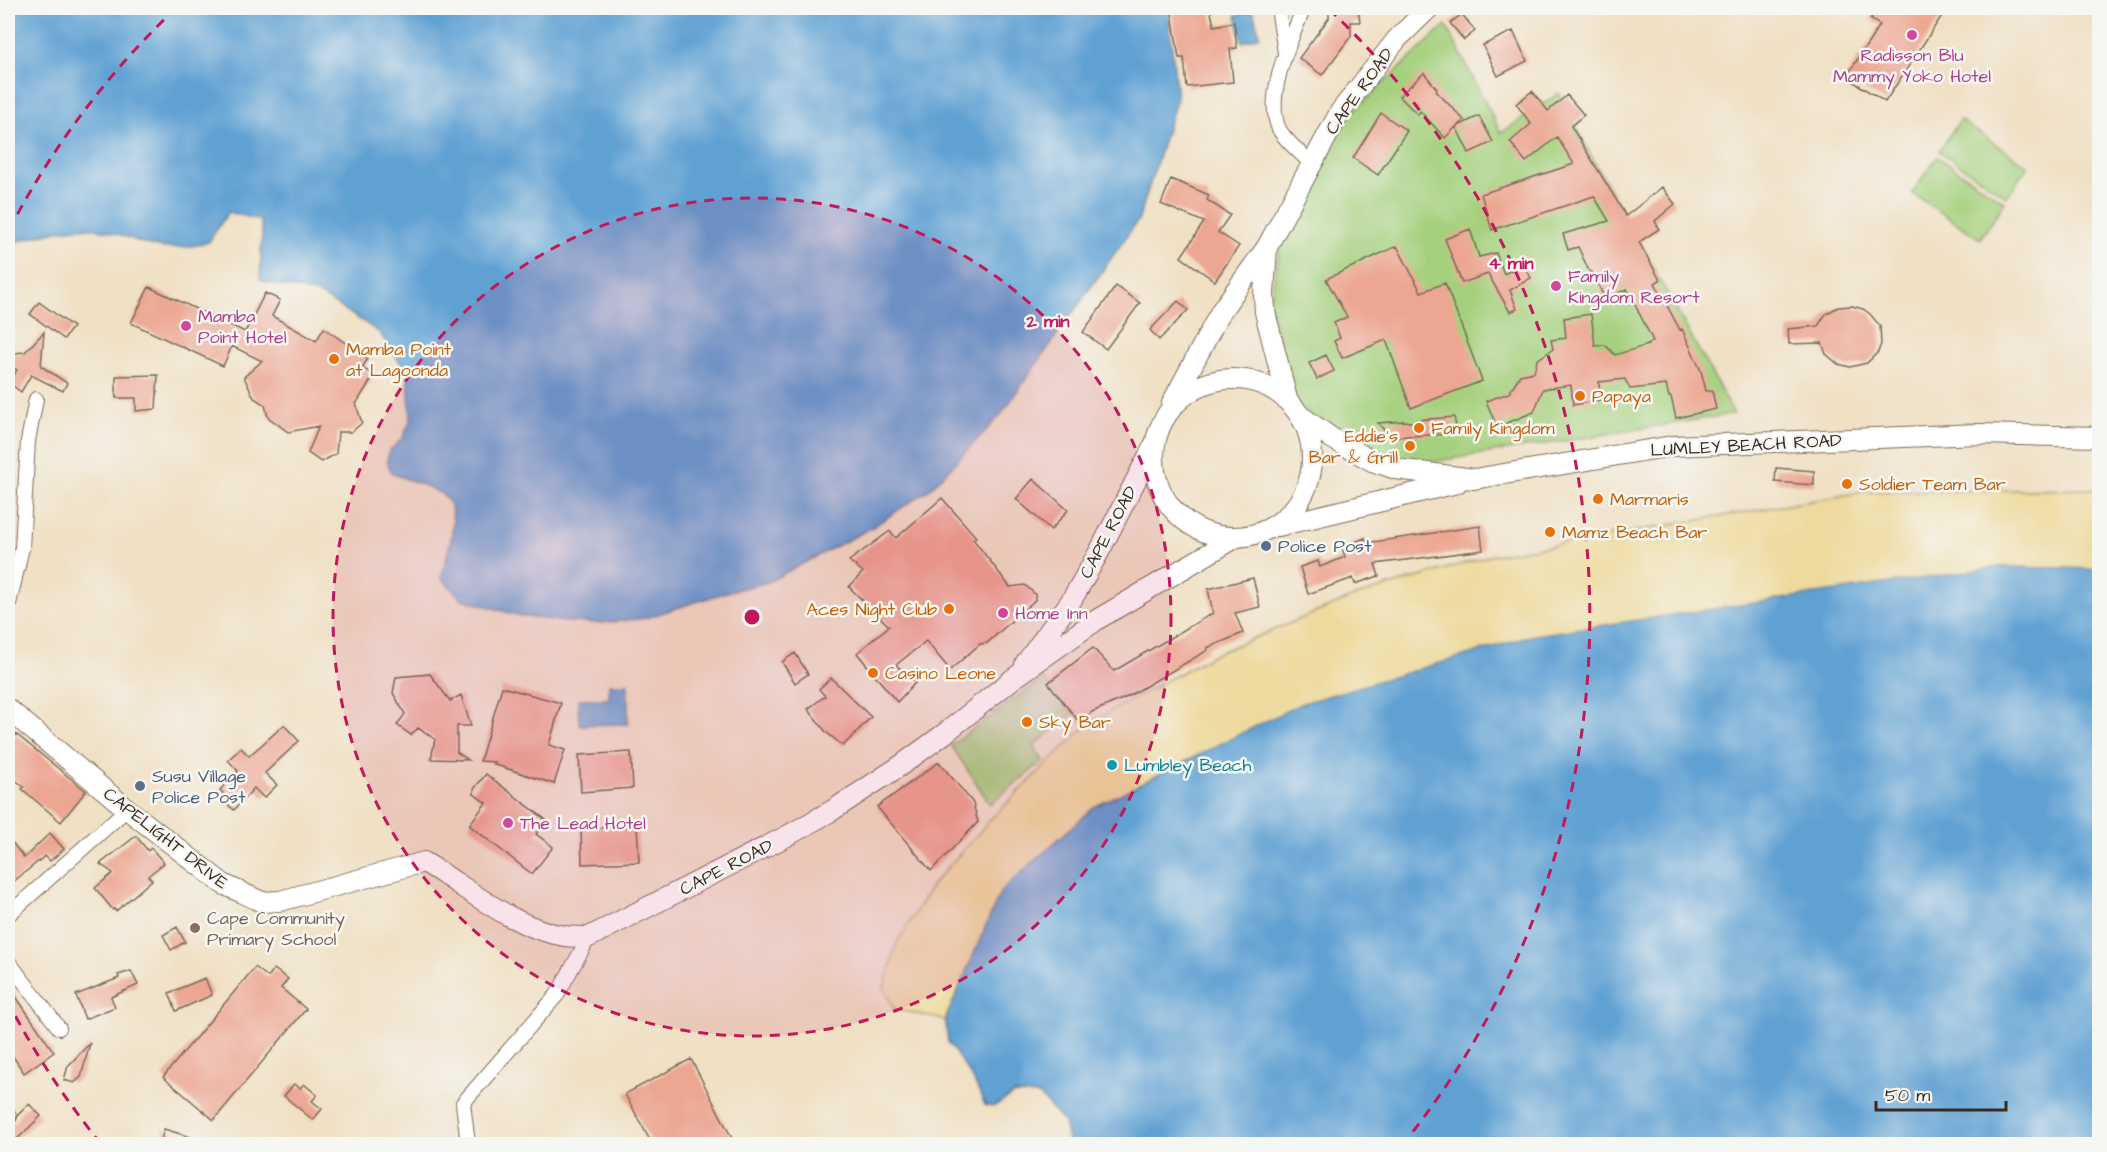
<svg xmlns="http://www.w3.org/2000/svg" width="2107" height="1152" font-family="'Architects Daughter',sans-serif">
<rect width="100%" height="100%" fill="#f6f6f2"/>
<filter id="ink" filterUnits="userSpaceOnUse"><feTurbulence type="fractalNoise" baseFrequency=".0167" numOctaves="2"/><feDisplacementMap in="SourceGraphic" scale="12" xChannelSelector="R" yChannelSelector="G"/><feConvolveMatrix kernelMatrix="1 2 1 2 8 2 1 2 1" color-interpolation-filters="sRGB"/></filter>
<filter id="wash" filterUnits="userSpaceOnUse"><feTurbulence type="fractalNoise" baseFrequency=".008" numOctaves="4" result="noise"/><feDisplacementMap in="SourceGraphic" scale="24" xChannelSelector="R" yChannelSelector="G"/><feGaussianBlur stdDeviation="1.35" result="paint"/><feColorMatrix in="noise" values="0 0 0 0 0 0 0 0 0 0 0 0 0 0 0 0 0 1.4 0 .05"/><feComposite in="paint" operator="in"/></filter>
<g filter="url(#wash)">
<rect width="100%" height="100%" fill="#f0e0c4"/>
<!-- green -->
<path fill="#a5d07d" stroke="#707d4e" stroke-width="1.5" d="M1446,25L1501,133L1559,93L1587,148L1734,414L1381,470L1295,402L1269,305L1285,222L1342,122Z
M1960,120L2028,166L2007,197L1939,151Z
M1937,157L2005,202L1980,239L1912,193Z
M1043,678L1073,714L1034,746L1043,761L990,804L951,745Z"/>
<!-- sand -->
<path fill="#eeda9e" stroke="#94825e" stroke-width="1.5" d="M2099,489V569L2000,567L1001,891L945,1020L894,1009L884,988L897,943L932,885L991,819L1089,723L1213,655L1356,596L1489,556L1863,492Z"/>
<!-- water -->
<path fill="#60a1d3" stroke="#4e6678" stroke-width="1.5" d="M8,8H1168L1177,98L1139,219L1000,416L929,490L871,528L768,582L727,592L646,618L603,623L566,622L520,616L462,599L441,578C446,556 463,513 444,496C436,488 403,478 391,473L387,460L390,450L402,439L411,419L407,373L379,332L353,315L319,294L266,282L260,279L262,229L260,220L228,212L209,242C188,248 167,251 146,244C125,237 101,226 79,228C57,229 30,238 8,244Z
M1253,11L1260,36L1242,42L1236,15Z
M2000,567L2099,569V1144H1069L1064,1122L1039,1095L1014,1094L993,1107L985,1105L973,1079L948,1042L945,1020L1001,891L1094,807L1300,704L1535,635Z
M609,684H628V724L579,725L578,699H609Z"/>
<g id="blocks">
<!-- building -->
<path fill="#eca691" d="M1171,8H1210L1214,26L1234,22L1237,48L1230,49L1233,82L1187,87L1184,58H1179Z
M1329,8H1358L1360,22H1351V36L1322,75L1299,58L1329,18Z
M1878,8H1947L1885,102L1846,77L1880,25L1870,19Z
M1462,14L1475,31L1464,40L1450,23Z
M1513,31L1527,61L1498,76L1483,45Z
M1424,73L1437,89L1436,91L1464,120L1456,127L1479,116L1493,142L1469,153L1456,127L1445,138L1420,111L1418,115L1399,96Z
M1532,91L1548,111L1567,95L1584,115L1571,126L1626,216L1662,187L1675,204L1655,221L1659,229L1639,242L1660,280L1655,283L1680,330L1682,329L1701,371L1706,391L1712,390L1716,409L1676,418L1671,397H1669L1666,385L1630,389L1625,379L1599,382L1600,400L1573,405L1571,385L1543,389L1534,412L1497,427L1486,401L1509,393L1520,375L1534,372L1537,360L1553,349L1551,340L1566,338L1564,318L1591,314L1595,346L1605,345L1615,355L1648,345V344L1653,341L1627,289L1605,299L1592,272L1590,273L1578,247L1568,250L1563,234L1609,221L1594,196L1492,230L1481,194L1574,164L1557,137L1526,162L1510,142L1531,124L1516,104Z
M1381,113L1407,131L1378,175L1353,158Z
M1171,179L1209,195L1207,200L1230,215L1218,232L1239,246L1215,281L1181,257L1204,222L1161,204Z
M1470,229L1479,257L1496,253L1504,274L1523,264L1531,278L1510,290L1517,309L1510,312L1488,274L1462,283L1445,239Z
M1397,246L1421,292L1445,283L1482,381L1411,408L1386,340L1342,358L1334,341L1340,338L1334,323L1347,317L1326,279Z
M1116,286L1140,303L1106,349L1083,332Z
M149,287L245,332L265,293L280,300L272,316L316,341L324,328L368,359L362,368L374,375L356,404L362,423L351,432H338L336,454L321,462L308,453L319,426L288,432L268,417L265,405L254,398L244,377L262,361L232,346L223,366L131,323Z
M1178,301L1188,310L1159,340L1150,330Z
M39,302L73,327L64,339L30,314Z
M1852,306L1863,309L1870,314L1880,326L1881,344L1878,352L1867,363L1850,367L1838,364L1826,354L1822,343L1789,344L1788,329L1818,326L1825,315L1831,311L1838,307Z
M44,332L41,366L67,383L63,391L31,375L21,392L9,383L17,370L8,364L14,353L25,352Z
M1326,355L1334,371L1317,379L1309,363Z
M158,375L156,409L136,411V398H116V376Z
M1454,417L1457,431L1448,432L1449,434L1390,437L1378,423L1404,421L1417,423L1416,420Z
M1776,468L1814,471V485L1775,482Z
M1033,479L1068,510L1051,530L1016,499Z
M942,498L976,537L973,539L1010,587L1025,585L1035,594V600L987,643L980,644L950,670L926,641L896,665L916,682L897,702L857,653L889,626L849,587L863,572L849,561L890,531L896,538Z
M1480,526L1483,550L1375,564L1379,576L1355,584L1353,578L1308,594L1300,567L1318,561L1320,567L1345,557L1342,547L1365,538L1367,543Z
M1253,578L1260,607L1235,613L1243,633L1207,648L1208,650L1127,697L1092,712L1080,723L1048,683L1093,648L1114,671L1213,613L1208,589Z
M795,653L808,674L795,683L782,662Z
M430,674L450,701L461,695L471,726H457V752L468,760L431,759L435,739L418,728L411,735L397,725L405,714L393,693L396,677Z
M831,678L871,717L843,746L826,732L808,709L825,696L819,689Z
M502,687L561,703L549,745L565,750L554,784L493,764L495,762L480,761Z
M284,725L299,741L265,773L277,785L264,798L254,788L234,810L223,800L226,796L220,790L238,771L228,760L241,748L249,756Z
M16,734L86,791L61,822L22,789L24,787L8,774V745Z
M631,752L633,788L581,792L579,755Z
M939,762L973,803L978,822L931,871L877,807Z
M486,774L546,820L536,834L553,847L532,874L469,825L486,803L474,794V789Z
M637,826L639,862L582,864L581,829Z
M50,833L64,849L50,861L45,856L8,886V837L24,858Z
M136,836L148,851L151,848L164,863L148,876L152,880L116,911L114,909L113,910L95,888L113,873L100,864Z
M177,927L185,942L171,950L163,935Z
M255,967L268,977L274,969L288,979L281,988L306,1009L214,1120L163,1077Z
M131,971L138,985L111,997L115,1007L85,1019L76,995L119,978L118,975Z
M205,978L212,995L176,1011L169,993Z
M8,985L54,1052L24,1073L8,1049Z
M90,1043L81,1077L74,1083L64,1080L68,1066Z
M691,1059L735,1144H652L625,1094Z
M294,1084L300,1088L304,1084L317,1095L312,1101L322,1109L313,1120L284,1096Z
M29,1104L41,1116L12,1144H8V1125L16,1121L18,1115Z
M164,1129L204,1141V1144H160Z"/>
</g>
</g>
<g filter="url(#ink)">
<use href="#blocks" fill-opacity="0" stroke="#7a6a58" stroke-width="1.5"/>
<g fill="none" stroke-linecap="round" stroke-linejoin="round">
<!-- street casing -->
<g stroke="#7a6a58" stroke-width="16">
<path id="street" d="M1278,8L1285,53
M1304,8C1291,39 1264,95 1279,129C1286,142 1301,153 1311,163
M8,608L22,548L28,441L36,399
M8,915L127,809
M8,961L59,1028
M8,1114L9,1116
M468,1144L463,1103L557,995L589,937"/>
</g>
<!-- secondary casing -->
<g stroke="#7a6a58" stroke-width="22">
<path id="secondary" d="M1267,247L1264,294L1265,312L1287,399
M1154 458a79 79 0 1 1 158 0a79 79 0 1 1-158 0Z
M1172,403L1221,311L1267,247L1340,112L1397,39L1429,8
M1302,417L1333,439L1372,461L1396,469L1474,479L1672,446L1979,434L2100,437
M1278,526L1457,483
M1025,664L1071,601L1099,552L1153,447
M8,709L127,809L223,884L262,902L280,901L424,862C468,888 514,929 565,936C573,937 581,937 589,937L787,836L833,810L900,766L944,734L1014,678L1098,619L1235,538"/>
</g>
<!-- street -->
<use href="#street" stroke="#fff" stroke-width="14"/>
<!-- secondary -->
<use href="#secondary" stroke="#fff" stroke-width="20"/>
</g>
</g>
<!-- distance rings -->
<circle cx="752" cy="617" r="419" fill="#c2185b" fill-opacity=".12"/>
<g fill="none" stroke="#c2185b" stroke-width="3" stroke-dasharray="10 8">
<circle cx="752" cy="617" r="419"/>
<path d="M101 1144A838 838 0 0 1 9 1004M9 230A838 838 0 0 1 175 9M1329 9A838 838 0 0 1 1403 1144"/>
</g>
<!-- markers -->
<g fill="#d1479c" stroke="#f6f6f2" stroke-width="2">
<circle cx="1912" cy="35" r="6"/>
<circle cx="1556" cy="286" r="6"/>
<circle cx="186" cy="326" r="6"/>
<circle cx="1003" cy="613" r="6"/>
<circle cx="508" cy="823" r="6"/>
</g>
<g fill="#e8710a" stroke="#f6f6f2" stroke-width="2">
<circle cx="334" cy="359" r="6"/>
<circle cx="1580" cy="396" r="6"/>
<circle cx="1419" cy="428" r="6"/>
<circle cx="1410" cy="446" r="6"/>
<circle cx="1847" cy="484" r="6"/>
<circle cx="1598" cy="499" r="6"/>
<circle cx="1550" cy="532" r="6"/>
<circle cx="949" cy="609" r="6"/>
<circle cx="873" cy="673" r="6"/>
<circle cx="1027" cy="722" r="6"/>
</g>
<g fill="#5c6f8a" stroke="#f6f6f2" stroke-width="2">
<circle cx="1266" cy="546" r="6"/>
<circle cx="140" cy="786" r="6"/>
</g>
<circle fill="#0f9aa8" stroke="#f6f6f2" stroke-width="2" cx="1112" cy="765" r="6"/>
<circle fill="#8d6e63" stroke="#f6f6f2" stroke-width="2" cx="195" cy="928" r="6"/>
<g text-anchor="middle" stroke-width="5" stroke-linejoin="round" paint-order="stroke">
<!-- hotel labels -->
<g font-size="18" fill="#b23c85" stroke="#f6f6f2" text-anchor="start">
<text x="1912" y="61" text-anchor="middle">Radisson Blu<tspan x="1912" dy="21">Mammy Yoko Hotel</tspan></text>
<text x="1568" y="282">Family<tspan x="1568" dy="21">Kingdom Resort</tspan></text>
<text x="198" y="322">Mamba<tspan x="198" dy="21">Point Hotel</tspan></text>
<text x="1015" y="619">Home Inn</text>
<text x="520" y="829">The Lead Hotel</text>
</g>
<!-- street labels -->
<g font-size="18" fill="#3b2a1e" stroke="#f6f6f2">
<text transform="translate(1359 91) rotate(-54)" y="6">CAPE ROAD</text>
<text transform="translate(1746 445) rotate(-3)" y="6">LUMLEY BEACH ROAD</text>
<text transform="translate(1108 532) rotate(-62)" y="6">CAPE ROAD</text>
<text transform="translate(166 838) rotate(38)" y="6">CAPELIGHT DRIVE</text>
<text transform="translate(726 867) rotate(-27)" y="6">CAPE ROAD</text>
</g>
<!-- food labels -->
<g font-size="18" fill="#c56008" stroke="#f6f6f2" text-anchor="start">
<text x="346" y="355">Mamba Point<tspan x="346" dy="21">at Lagoonda</tspan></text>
<text x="1592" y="402">Papaya</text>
<text x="1431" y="434">Family Kingdom</text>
<text x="1398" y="442" text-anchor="end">Eddie’s<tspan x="1398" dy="21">Bar &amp; Grill</tspan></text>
<text x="1859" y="490">Soldier Team Bar</text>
<text x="1610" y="505">Marmaris</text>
<text x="1562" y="538">Mamz Beach Bar</text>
<text x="937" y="615" text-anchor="end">Aces Night Club</text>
<text x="885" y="679">Casino Leone</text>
<text x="1039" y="728">Sky Bar</text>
</g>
<!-- service labels -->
<g font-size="18" fill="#4e5e75" stroke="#f6f6f2" text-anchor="start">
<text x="1278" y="552">Police Post</text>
<text x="152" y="782">Susu Village<tspan x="152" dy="21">Police Post</tspan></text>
</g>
<!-- culture labels -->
<g font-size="18" fill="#0d838f" stroke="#f6f6f2" text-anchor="start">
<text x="1124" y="771">Lumbley Beach</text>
</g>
<!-- education labels -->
<g font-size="18" fill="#785e54" stroke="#f6f6f2" text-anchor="start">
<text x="207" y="924">Cape Community<tspan x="207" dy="21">Primary School</tspan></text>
</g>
</g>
<circle cx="752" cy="617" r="9" fill="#c2185b" stroke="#f6f6f2" stroke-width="3"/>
<g font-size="18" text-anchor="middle" font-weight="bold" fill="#c2185b" stroke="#f6f6f2" stroke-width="5" stroke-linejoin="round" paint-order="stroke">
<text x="1511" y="269">4 min</text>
<text x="1048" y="327">2 min</text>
</g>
<!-- margin -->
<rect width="2107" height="1152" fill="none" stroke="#f6f6f2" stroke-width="30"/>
<!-- scale -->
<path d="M1876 1101v9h130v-9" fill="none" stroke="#3b2a1e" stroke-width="3"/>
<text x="1885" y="1101" font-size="18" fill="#3b2a1e" stroke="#f6f6f2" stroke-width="4.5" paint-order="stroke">50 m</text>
</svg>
